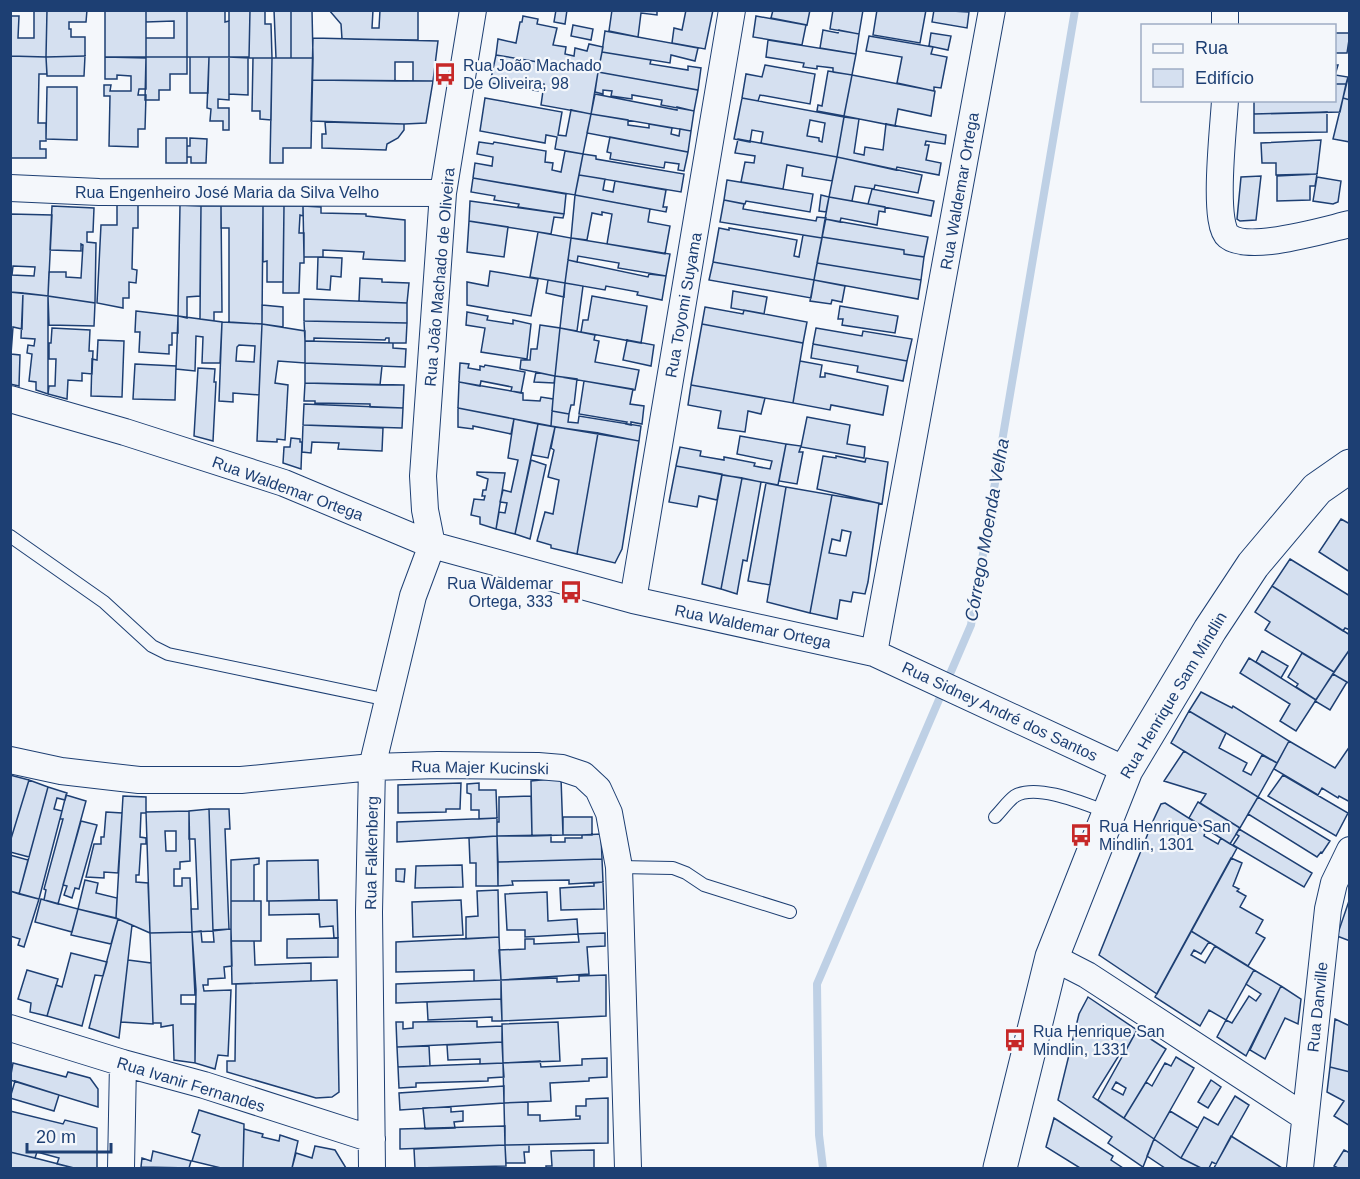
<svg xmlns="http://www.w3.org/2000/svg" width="1360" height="1179" font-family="Arial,sans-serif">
<rect width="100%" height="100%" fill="#f4f7fb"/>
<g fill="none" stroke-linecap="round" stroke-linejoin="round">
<!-- stream -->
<path stroke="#bed0e5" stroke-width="8" d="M823,1168L819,1135L817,984L971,625L1075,10"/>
</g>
<!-- building -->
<path fill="#d5e0f0" stroke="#1d3f73" stroke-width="1.5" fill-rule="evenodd" d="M34,10H47L46,57L10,56V16H19L18,38H34Z
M47,10H87L86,22H69V29H71V37H85V56L46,57Z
M105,10H146V57H105Z
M146,10H187V57H146V38H174V21L146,22Z
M187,10H225V22L229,21V57H187Z
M229,10H250L249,58L229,57Z
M250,10H265V24H271L272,58H249Z
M274,10H291V58H276Z
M291,10H312L313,58H291Z
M329,10H373L372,28H379L380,10H423L418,11V40L342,39L341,24Z
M556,10H567L565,24L554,22Z
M612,10H657V15L641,13L638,37L609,31Z
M686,10H713L705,49L672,43L674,28L682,30Z
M773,10H810L807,25L771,18Z
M833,10H863L859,34L830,29Z
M877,10H926L920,43L873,35Z
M934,10L969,12L967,28L932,22Z
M523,16L538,19L537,24L557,28L553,45L566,47L565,54L574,56L575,48L587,51L589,44L603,47L598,72L496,55L498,39L516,43L520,22H522Z
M756,16L806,25L802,45L753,37Z
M573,25L593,29L591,40L571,36Z
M823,30L838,33L839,30L859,34L856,54L820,48Z
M605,31L698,48L695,61L671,55L670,63L602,52Z
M931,33L951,36L948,50L929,46Z
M1334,33H1350L1347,53H1334Z
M869,36L933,47L931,54L947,57L941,88L934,87V91L897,83L902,57L866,51Z
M313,38L438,41L433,81H413V62H395V81L312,80Z
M768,40L856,54L852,75L833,72V68L817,66V69L803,67L804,63L766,57Z
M602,52L651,60L650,64L688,70V66L701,68L698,90L598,72Z
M496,55L598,72L591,114L541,105L544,84L540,83L538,91L490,83Z
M10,56L46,57L47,74H39L38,123H46V141H40V149H46V158H10Z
M85,56L84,76H47L46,57Z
M105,57L146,58V89H139L138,95H146L145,129H138V147L109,146L110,96H104V85H111L110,91H131V76L117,75V79H105Z
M146,57H187V74H170V90H159V100H145Z
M190,57H209L208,93H190Z
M209,57H229V100L218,99V108H229V130H223V121H210L211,109L207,108Z
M229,57H248V95L229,94Z
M253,58H272L271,120L260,119V111H252Z
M272,58H313L311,148H283V163H270Z
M765,65L815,74L810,104L760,95L758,101L742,98L746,74L762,77Z
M1334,65H1338L1335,75L1348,77L1346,84H1334Z
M828,71L852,75L844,116L817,111L818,105L822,106Z
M598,72L698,90L694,111L661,105L662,100L632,95V99L611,96L612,91L603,90V94L595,92Z
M852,75L935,91L931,116L898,109L895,126L844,116Z
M1348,78L1350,79V100L1343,98Z
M312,80L433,81L426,123L404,124L311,121Z
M1334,84H1346L1340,112L1254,114V100H1334Z
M47,87H77V140L46,139Z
M595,94L677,110V107L694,111L691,131L591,114Z
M485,98L562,112L558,135L566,136L571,110L591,114L583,154L555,149L557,137L546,135L545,143L480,131Z
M742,98L844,117L837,157L761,143L763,132L752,130L750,142L734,139ZM810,120L825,123L822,142L819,141V138L807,136Z
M1343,98L1350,100V142L1333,139Z
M1327,112V132L1254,133V114Z
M591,114L628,120V125L649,128V124L672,128L671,134L679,136L680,129L691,131L688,152L587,133Z
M844,117L859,119L854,153L864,155L865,147L883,150L886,124L946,135L945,144L926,141L925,145H929L926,160L941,163L939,175L897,167L896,170L837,157Z
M325,122L404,124V130L398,138L387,144L386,150L322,148V134H326Z
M610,137L688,152L684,171L678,170L679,164L665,162L664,168L610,159L611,153L607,152Z
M166,138H187V163H166Z
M190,138L207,139L206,163H191V157H187V146H190Z
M738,139L837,157L832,181L802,176L803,168L787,165L783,189L741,182L745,162L754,163L755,156L735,153Z
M1321,140L1317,174L1276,175V163H1262L1261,143Z
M479,142L493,144L494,142L546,151L545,162L553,163L552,170L561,172L565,151L583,154L575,195L473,178L475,163L492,166L493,157L477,154Z
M583,154L596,156V159L684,174L681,192L579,175Z
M837,157L922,175L918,193L875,185L874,189L855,186L852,201L829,197Z
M1317,174L1315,186H1310V200L1277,201V176Z
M579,175L605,179L603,190L613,192L615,181L666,190L663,207H667L666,212L575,195Z
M1261,176L1256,220L1240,221L1237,219L1241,177Z
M1317,177L1341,181L1338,202L1333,204L1313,201Z
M473,178L566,194L564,214L518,207L519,204L494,200L495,196L471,192Z
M727,180L813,194L810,212L746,201L745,204L724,200Z
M872,189L934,201L931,216L868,204Z
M575,195L650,209L648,222L670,226L665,254L607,244L612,214L602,212V215L592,213L587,240L571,238Z
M821,195L829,197L826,212L819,211Z
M829,197L885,207V212L879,211L877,225L841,218L840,222L825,219Z
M724,200L744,204L743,209L816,221L817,217L826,218L822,238L720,222Z
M470,201L564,214L563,218L554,217L551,234L469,221Z
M117,205H138V228H133L132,269L137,270L136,283L129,282V298H123V308L97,303L101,225H117Z
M180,205L201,206L200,296L187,297V318L178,316Z
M52,206L94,208L93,232H87V242L96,243L95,303L48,296L49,272H66V277L81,278L83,245L81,244V251L50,250Z
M201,206H221L222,312H214V321L200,319Z
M221,206H263L262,324L229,322V228H221Z
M263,206H284L283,282H267V261L263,262Z
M284,206H303V216L300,215L299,233H304V263H300L299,293H283Z
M303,206L321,207V213L366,214V216L405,220V261L363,259L364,252L323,250V257H304Z
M10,214L52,215L48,296L10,292ZM13,266L35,267L34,276L12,275Z
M825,219L928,237L924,257L904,254V250L822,237Z
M469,221L508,227L504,257L467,252Z
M719,228L729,230V228L797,240L794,256L799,257L803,235L822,238L814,280L713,262Z
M538,232L571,238L565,283L530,277Z
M822,237L904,250V254L924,257L921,280L817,263Z
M571,238L670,254L666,276L618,268L619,263L578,256L577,262L568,260Z
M318,257L342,258L341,277L331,276L330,290L317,289Z
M568,260L648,277L649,274L666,276L662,300L637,295L638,292L606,286L605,290L565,283Z
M713,262L814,280L811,298L709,280Z
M817,263L921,280L918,299L814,280Z
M490,271L538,279L531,316L467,305V282L488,286Z
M360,278L382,279V282L409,283L407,303L359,301Z
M548,280L565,283L564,297L546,293Z
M814,280L845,286L842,302L832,300L831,304L810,301Z
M565,283L583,286L577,331L560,328Z
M733,291L767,297L764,314L731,308Z
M10,292L23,293L22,329L13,327L11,354L20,355L19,386L10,384Z
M23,293L48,296V394L36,390V382L29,381L32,354L27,353L28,345L34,346L35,339L21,338Z
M48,296L95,303L94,326L49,325Z
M592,296L647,306L641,343L581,332L583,320H588Z
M304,299L407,303V323L304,321Z
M262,305L283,307V327L262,324Z
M840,306L898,316L895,333L842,325L843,319H838Z
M705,307L743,314L744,310L807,322L803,343L702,324Z
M136,311L178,316V333H172V345H169V354L139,352L140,332H135Z
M467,312L488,316L487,320L513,324V320L531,324L527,359L481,352L485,328L466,325Z
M178,316L222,322L220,363H202L203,337L196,336L195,371L176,369Z
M304,321L407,323L406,343H389V338H386L385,340L314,338V341H305Z
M222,322L262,324L259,395L233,393V402L219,401ZM239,345L255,346L254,362L236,361L237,347Z
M262,324L305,331V363L278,361L275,383L288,385L285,440L277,439V442L257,441Z
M702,324L803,343L793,403L691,385Z
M540,325L560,328L555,376L520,369L521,360H530L531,349H537Z
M52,328L90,330L89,351H93L92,374L82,373V381L68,380L67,399L48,394L49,386H55L56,359H49V343H51Z
M560,328L595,335L594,340L599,341L595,362L639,370L635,390L555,376Z
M816,328L862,336L863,331L912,339L907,361L813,344Z
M98,340L124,341L122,397L91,396L92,359L97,360Z
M627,340L654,345L651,366L623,360Z
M305,341L393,343V348L406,349L405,367L305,363Z
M813,344L907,361L903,381L857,372L858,366L811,358Z
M800,361L822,365L820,377H825V373L888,386L883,415L831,405L830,410L793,403Z
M305,363L382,366L380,385L305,383Z
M460,363L469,364L468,368L480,370V366L484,367L485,365L525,372L521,393L511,391L512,387L481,381L480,386L459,382Z
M135,364L176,366L175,400L133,399Z
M198,368L215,369L214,382H216L213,441L194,436Z
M536,372L555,376L554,383L534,382Z
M555,376L577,379L574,405H571L569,414L552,411Z
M584,381L633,389L630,404L644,406L642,424L631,422V425L626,424L627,422L579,414Z
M459,382L523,393V400L540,401L541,397L553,399L551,426L458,408Z
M305,383L404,385L403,408L370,407V404L315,403V401H304Z
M691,385L765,398L761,414L748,411L745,432L718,428L721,411L688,405Z
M304,404L403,408L402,428L303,425Z
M458,408L514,419L511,434L473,426V429L458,427Z
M552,411L569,414L568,422L578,423L579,416L641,426L639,441L551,426Z
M807,417L850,425L847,444L865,447L864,458L801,447Z
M514,419L538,424L515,534L496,529L499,512L505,513L507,503L500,502L503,490L511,492L518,460L508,458Z
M538,424L555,427L548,458L532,455Z
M303,425L383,428L382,451L338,449L339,443L312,442L311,453L302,452Z
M555,427L598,433L577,554L551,548V545L537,541L545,512L553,514L559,480L548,477L554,450L551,448Z
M598,433L639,441L622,549L615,563L577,554Z
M740,436L786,444L778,485L676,466L680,447L701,451L700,456L724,460V457L755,463L754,466L770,469L772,461L737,454Z
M291,438L300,439V442H302L301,469L283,463L284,447H290Z
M786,444L801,446L799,452H803L797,484L779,481Z
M823,456L836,458V456L865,462L866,458L888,462L882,504L817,489Z
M531,460L546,465L530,539L515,534Z
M676,466L722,474L717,500L699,496L697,507L669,502Z
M477,472L505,473L496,529L480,524V517L471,515L474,499L484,500L485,496H482L483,490H486L488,479L477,475Z
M722,475L742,478L721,589L702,584Z
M742,478L761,482L747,561L743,560L737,594L721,589Z
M766,483L786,487L770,585L748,581Z
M786,487L832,495L810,613L767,602Z
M832,495L879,503L868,582L865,594L853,592L851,602L840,600L837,619L810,613ZM842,530L851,532L846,556L829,553L832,539L840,541Z
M1341,519L1350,524V572L1319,552Z
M1290,559L1350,596V630L1345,628L1343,631L1272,586Z
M1272,586L1350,635V649L1334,672L1265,630L1270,622L1255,612Z
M1350,649V684L1333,674Z
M1262,651L1288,666L1281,678L1256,662Z
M1302,653L1334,672L1316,700L1296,687L1298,684L1288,677Z
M1249,658L1316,700L1296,731L1280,721L1290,704L1240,673Z
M1333,674L1347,682L1330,710L1315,701Z
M1201,692L1232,708L1233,706L1289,741L1277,763L1189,711Z
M1189,711L1226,733L1219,748L1247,763L1243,771L1251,775L1262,755L1277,763L1258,797L1171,743Z
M1289,741L1335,768L1350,746V802L1339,796L1338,798L1322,788L1318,795L1274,769Z
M1184,751L1258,797L1240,828L1200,803L1206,794L1164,781Z
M10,775L29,780L10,842Z
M1283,775L1348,813L1336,836L1268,796Z
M561,778L563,835L532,836L531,781Z
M29,780L48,787L29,857L10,852V842Z
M461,783L460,809H446V812L398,813V785Z
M479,783V790H496L497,818L479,819V810H471V794L467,793V784Z
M48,787L67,793L65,800L57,798L54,809L62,811L39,899L19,894Z
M66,795L86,801L58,904L44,900L46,890L44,889L63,819H60Z
M123,796L146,797V813H141L140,837L146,838V844H141L139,875H136V882L148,883L150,933L116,918Z
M531,796L532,836H497V822H499V797Z
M1258,797L1330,841L1322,853L1321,852L1317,857L1248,814Z
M1198,802L1240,828L1230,844L1189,818Z
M1165,803L1206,829L1204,836L1218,844L1221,838L1237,848L1157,994L1099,955L1153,821L1161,804Z
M209,809L213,931L192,932L191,909H198L195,839H189V811Z
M209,809H229L230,829H225L229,929L213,931Z
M189,811L190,861L180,862V869H174V886H182V878H190L192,932L150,933L146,812ZM165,831H176V851H166Z
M106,812L122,813L118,873L104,872V878L86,877L94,844H101V837H104Z
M563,817H592V835H563Z
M497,818V836L397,842V822Z
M81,821L97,825L79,889L75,888L72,898L64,895L67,886L63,885Z
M1239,829L1312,873L1304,887L1233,845L1239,836L1236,834Z
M601,834L602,859L498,862L497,836L551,835V842H565V838H582V835Z
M497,836L498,886H476V863H470L469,838Z
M10,855L28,860L19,894L10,891Z
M259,858V864L254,865V901H231V860Z
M1231,858L1242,863L1233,886L1239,889L1237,891L1246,896L1240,907L1263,920L1256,933L1265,938L1248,966L1191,931Z
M602,859L603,882L569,884V880L512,881L513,885L498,886V862Z
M318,860L319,900L267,901V861Z
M462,865L463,887L415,888L416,866Z
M396,869H405L404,882L396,881Z
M85,880L98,883L96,893L117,898L116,918L78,909Z
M603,882L604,909L561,910L560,888L594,886V883Z
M498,890L499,937L466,939V917L478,916L477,891Z
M10,891L39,899L24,947L18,945L20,939L10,936Z
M547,892L548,921L577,919L578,934L525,937V930H507L505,894Z
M1350,898V941L1337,936Z
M41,899L78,909L72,932L35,922Z
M337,900L338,938H334L333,926L320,927L319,914L269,915V901Z
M461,900L463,935L413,937L412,902Z
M231,901H261V941H231Z
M78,909L118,919L111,944L71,935Z
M118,919L132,925L119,1038L89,1028Z
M231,929L232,966L224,967L225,978L208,979V985H203L204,991L231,990L228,1056L218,1055L215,1069L195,1063L196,990L192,932L201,931L202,942H214L213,930Z
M1191,931L1209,942L1201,954L1194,950L1191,955L1205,963L1215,946L1254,970L1226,1020L1209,1010L1200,1026L1155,997Z
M192,932L195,995H181V1004H195V1063L174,1060L173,1025L161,1027V1023H153L150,933Z
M605,933V946L587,947L589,974L501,980L499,950L525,949V939H534V944L579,942L578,934Z
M499,937L501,980L474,981V970L396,972V942Z
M338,938V957L287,958V939Z
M231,941H254L255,965L311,963V981L232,984Z
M71,953L107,962L103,976L95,975L82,1026L47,1016L56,985L62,987Z
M128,960L151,963L153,1024L121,1022Z
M27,970L58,979L47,1016L30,1012L31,1003L18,999Z
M1254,970L1281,986L1246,1056L1217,1037L1226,1020L1232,1023L1249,996L1256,1001L1261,994L1246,984Z
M606,975V1016L502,1021L501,980L557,978V982L579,981V976Z
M337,980L339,1092L332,1097L316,1098L227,1072V1061H235L236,984Z
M501,980V999L396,1003V984Z
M1281,986L1301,999L1298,1024L1285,1018L1265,1059L1250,1050Z
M1088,997L1137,1030L1124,1054L1121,1052L1093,1097L1154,1139L1143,1167L1108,1143L1112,1137L1058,1100L1079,1014Z
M501,999L502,1021H492V1017L428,1020L427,1002Z
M1335,1019L1350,1026V1072L1330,1067Z
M477,1021V1027L502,1026V1042L397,1047L396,1022H403V1029L413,1028V1022Z
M558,1022L560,1061L503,1063L502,1024Z
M1137,1030L1166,1049L1124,1118L1098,1100ZM1116,1082L1126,1088L1123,1095L1112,1089Z
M502,1042L503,1063L480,1064V1059L448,1060L447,1045Z
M429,1046L430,1066L398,1067L397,1047Z
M1176,1057L1194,1068L1154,1139L1124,1118L1146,1082L1152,1086L1165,1063L1171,1066Z
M607,1058V1077L589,1078V1081L550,1083L551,1101L504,1103L503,1063L540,1061L541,1067L582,1065V1059Z
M13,1063L66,1077L68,1072L90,1078L98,1089V1107L10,1080Z
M503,1063L504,1077L488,1078V1081L416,1083V1087L399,1088L398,1067Z
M1330,1067L1350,1072V1126L1334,1116L1344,1101L1327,1092Z
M1211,1080L1221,1087L1208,1108L1198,1102Z
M15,1081L59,1095L54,1111L10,1098Z
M504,1086V1103L400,1110L399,1093Z
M1235,1096L1249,1105L1216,1164L1212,1162L1209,1168H1201L1181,1158L1204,1117L1218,1125Z
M608,1098V1143L505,1145L504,1103L528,1102V1115H540V1121L580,1119V1116H576V1106H586V1099Z
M451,1107V1112L463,1111V1121L454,1122L455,1128L425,1129L423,1108Z
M199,1110L244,1124L243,1168H221L192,1161L200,1135L192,1132Z
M10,1111L63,1124L65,1120L97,1128V1168H74L57,1164L59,1158L37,1152L35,1158L10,1152Z
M1170,1111L1198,1128L1181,1158L1154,1139Z
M1054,1118L1113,1156L1111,1160L1123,1168H1080L1046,1147Z
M505,1126V1145L400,1149V1129Z
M244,1129L263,1134L262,1137L279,1141L280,1135L298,1141L292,1168H243Z
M1231,1136L1282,1168H1214Z
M1154,1139L1181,1158L1201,1168H1165L1147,1156Z
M505,1145H529V1152H524L525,1163H506Z
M505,1145L506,1166L415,1168L414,1149Z
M315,1146L335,1150L346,1168H292L296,1153L312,1158Z
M594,1150V1168H546V1166H552L551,1151Z
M1344,1150L1350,1153V1168H1338L1334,1166Z
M153,1151L191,1161L189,1168H191L141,1167L142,1158L151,1161Z
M10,1152L35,1158L74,1168H10Z"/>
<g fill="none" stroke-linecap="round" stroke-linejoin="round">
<!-- lane casing -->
<g stroke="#1d3f73" stroke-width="14">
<path id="lane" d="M10,536L104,602L152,646L168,654L388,700
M995,817C1001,811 1008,801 1015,796C1037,783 1085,804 1107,812
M619,867L673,868L686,873L704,885L790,912"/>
</g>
<!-- street casing -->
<g stroke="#1d3f73" stroke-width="28">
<path id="street" d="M1225,10V26
M1225,100C1224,123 1212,223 1228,236C1249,253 1324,230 1350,224
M10,188L99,192L443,193
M10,399L125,432L284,483L432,545L633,600L874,653L1126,770
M432,545L425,510L423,476L443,193L473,10
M633,600L732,10
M874,653L992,10
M10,760L61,771L139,780H241L372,767L438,765L538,766L562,768L583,775L598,789L609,813L619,867L628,1168
M1052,957L1087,975L1305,1117
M10,1028L123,1063L204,1085L372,1139
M121,1168L123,1063
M372,1168L369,912L372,767L413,596L432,545
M1300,1168L1328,909L1334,883L1350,850"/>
</g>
<!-- secondary casing -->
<g stroke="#1d3f73" stroke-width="35">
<path id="secondary" d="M1000,1168L1052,957L1126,770L1210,630L1253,565L1317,489L1350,466"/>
</g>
<!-- lane -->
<use href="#lane" stroke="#f4f7fb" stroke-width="12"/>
<!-- street -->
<use href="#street" stroke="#f4f7fb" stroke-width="26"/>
<!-- secondary -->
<use href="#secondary" stroke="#f4f7fb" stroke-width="33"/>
</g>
<!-- icons -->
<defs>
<g id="bus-bare" transform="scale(1.8)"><path d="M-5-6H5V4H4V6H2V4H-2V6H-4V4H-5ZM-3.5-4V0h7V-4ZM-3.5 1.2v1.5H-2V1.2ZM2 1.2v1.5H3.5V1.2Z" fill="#c62828" stroke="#f4f7fb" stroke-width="2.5" paint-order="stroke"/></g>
</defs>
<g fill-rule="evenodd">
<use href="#bus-bare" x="445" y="74"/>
<use href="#bus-bare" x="571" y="592"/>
<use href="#bus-bare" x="1081" y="835"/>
<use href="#bus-bare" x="1015" y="1040"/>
</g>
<g text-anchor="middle" stroke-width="4.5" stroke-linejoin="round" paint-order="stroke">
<!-- poi labels -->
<g font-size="16" fill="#1d3f73" stroke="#f4f7fb" text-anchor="start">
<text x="463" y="71">Rua João Machado<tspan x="463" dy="18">De Oliveira, 98</tspan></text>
<text x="553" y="589" text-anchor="end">Rua Waldemar<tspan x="553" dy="18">Ortega, 333</tspan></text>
<text x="1099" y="832">Rua Henrique San<tspan x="1099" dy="18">Mindlin, 1301</tspan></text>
<text x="1033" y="1037">Rua Henrique San<tspan x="1033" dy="18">Mindlin, 1331</tspan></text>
</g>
<!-- street labels -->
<g font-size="16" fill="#1d3f73" stroke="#f4f7fb">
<text transform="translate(959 191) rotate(-80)" y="6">Rua Waldemar Ortega</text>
<text x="227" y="198">Rua Engenheiro José Maria da Silva Velho</text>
<text transform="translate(439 277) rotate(-85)" y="6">Rua João Machado de Oliveira</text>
<text transform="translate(683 305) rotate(-80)" y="6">Rua Toyomi Suyama</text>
<text transform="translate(288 488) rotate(20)" y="6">Rua Waldemar Ortega</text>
<text transform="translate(753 626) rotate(12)" y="6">Rua Waldemar Ortega</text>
<text transform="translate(1173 695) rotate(-59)" y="6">Rua Henrique Sam Mindlin</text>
<text transform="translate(1000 711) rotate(25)" y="6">Rua Sidney André dos Santos</text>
<text transform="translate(480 767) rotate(1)" y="6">Rua Majer Kucinski</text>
<text transform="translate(371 853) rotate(-89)" y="6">Rua Falkenberg</text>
<text transform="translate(1317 1007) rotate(-84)" y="6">Rua Danville</text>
<text transform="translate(191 1084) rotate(17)" y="6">Rua Ivanir Fernandes</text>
</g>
<!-- water labels -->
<g font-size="18" font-style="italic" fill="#1d3f73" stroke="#f4f7fb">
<text transform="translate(987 530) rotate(-80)" y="6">Córrego Moenda Velha</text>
</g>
</g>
<!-- border -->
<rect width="1360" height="1179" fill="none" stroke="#1d3f73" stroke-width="24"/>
<!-- legend -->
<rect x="1141" y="24" width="195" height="78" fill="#f4f7fb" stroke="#9eadc5" stroke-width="1.5"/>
<rect x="1153" y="44" width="30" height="9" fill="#f4f7fb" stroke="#9eadc5" stroke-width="1.5"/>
<text x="1195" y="54" font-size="18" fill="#1d3f73">Rua</text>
<rect x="1153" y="69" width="30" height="18" fill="#d5e0f0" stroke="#9eadc5" stroke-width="1.5"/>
<text x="1195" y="84" font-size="18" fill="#1d3f73">Edifício</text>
<!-- scale -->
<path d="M27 1143v9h84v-9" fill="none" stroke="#1d3f73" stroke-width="3"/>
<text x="36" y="1143" font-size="18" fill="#1d3f73" stroke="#f4f7fb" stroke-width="4.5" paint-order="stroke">20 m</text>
</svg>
